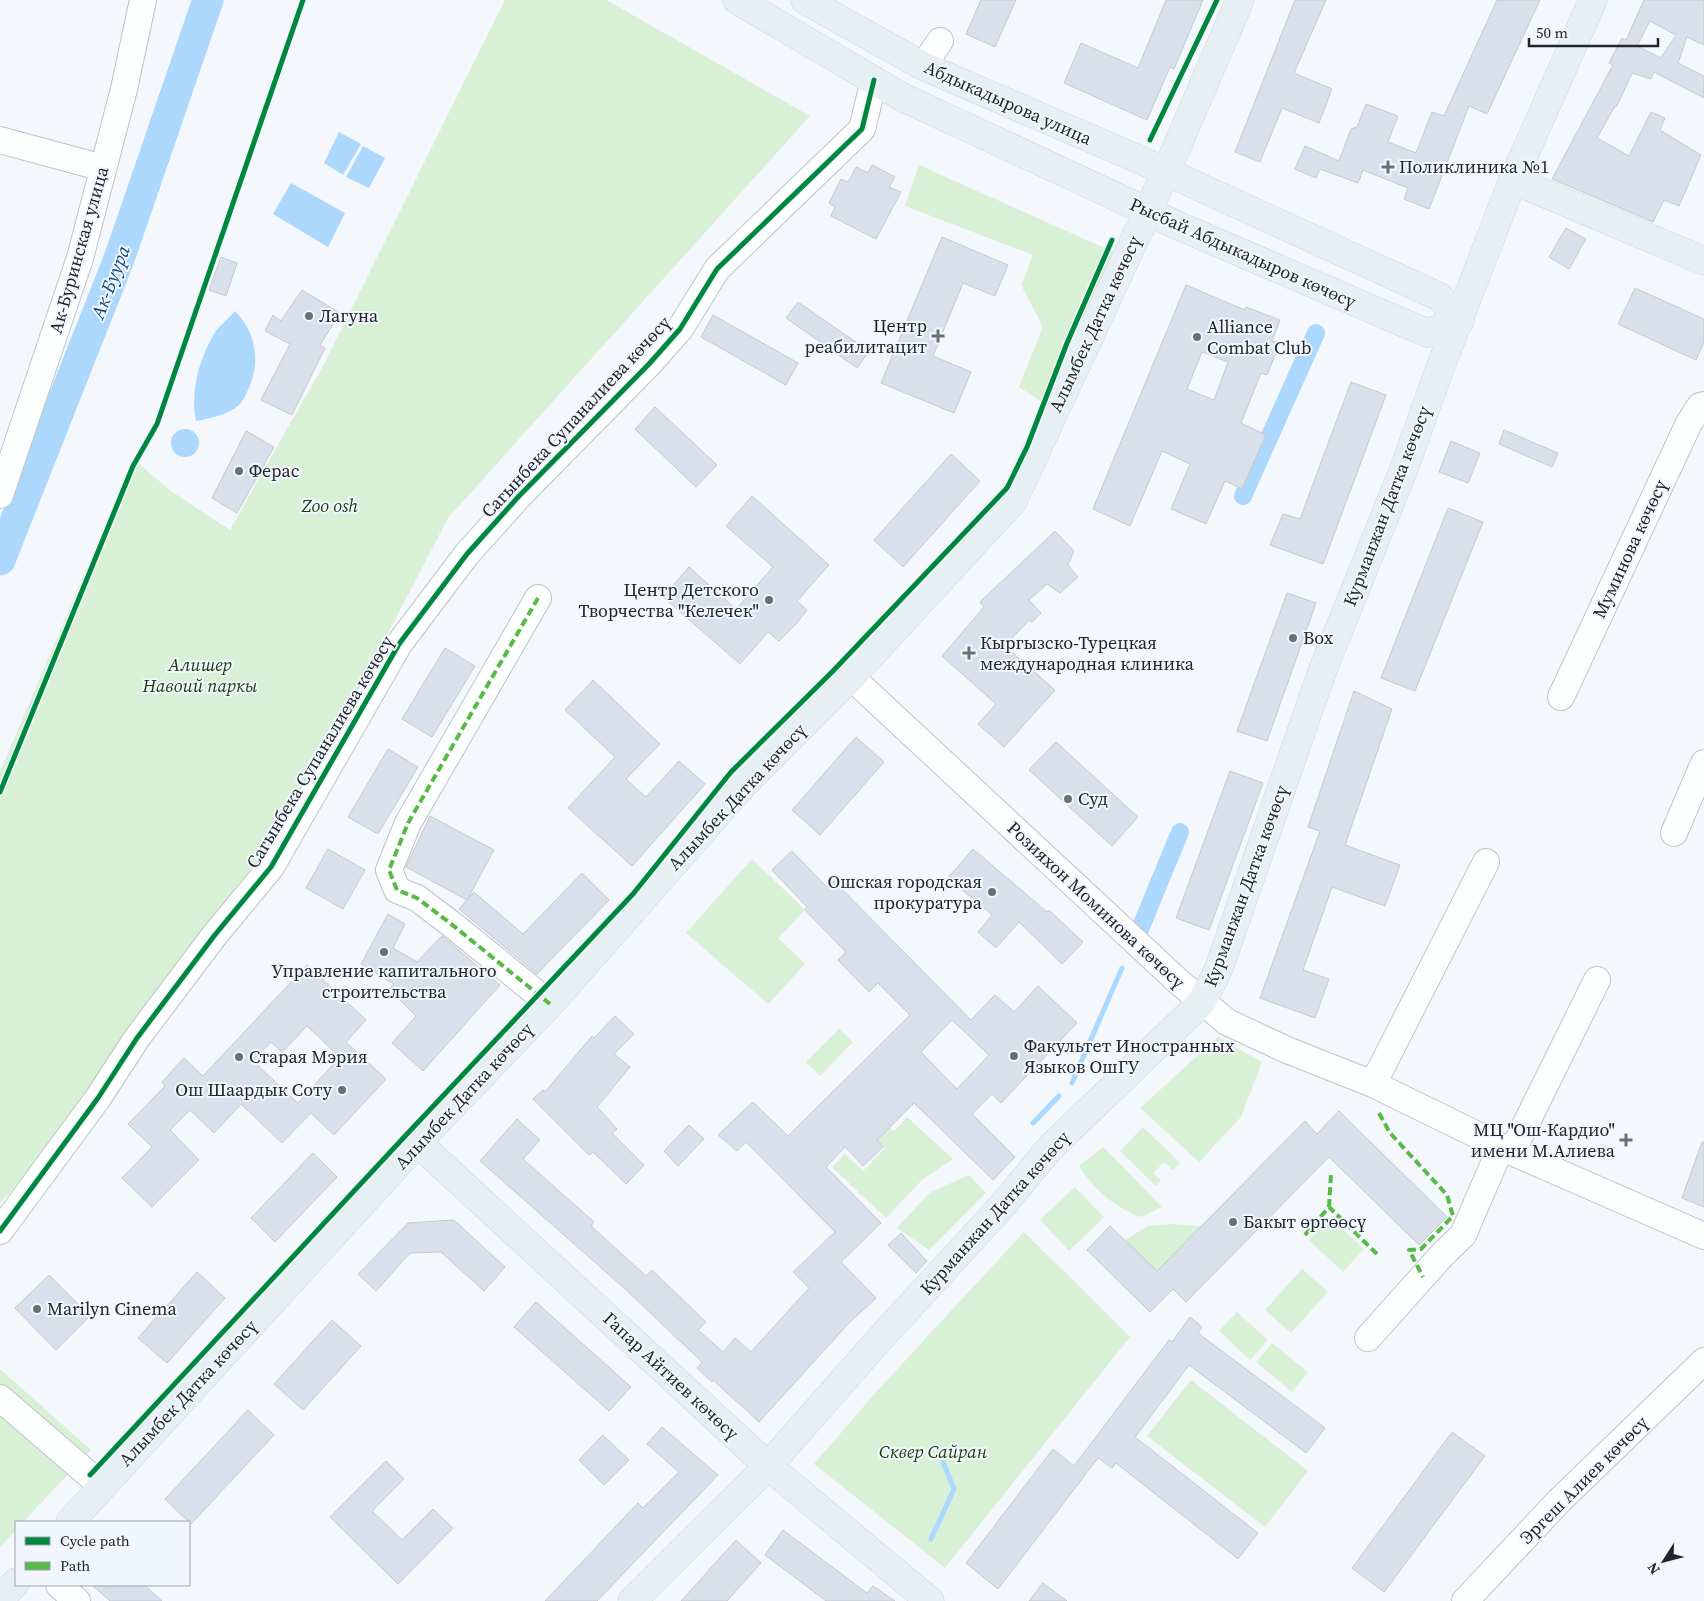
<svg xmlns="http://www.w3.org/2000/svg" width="1704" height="1601" font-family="'Source Serif 4',serif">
<rect width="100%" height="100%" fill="#f4f7fb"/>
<!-- green -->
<path fill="#d8f0d5" d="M505,0H606L810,116L448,518L270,860L67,1131L0,1203V772L133,459L171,491L230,530L324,364Z
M919,165L1118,254L1044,403L1019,387L1043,327L1021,285L1033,255L905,206Z
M752,859L805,910L778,938L805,964L768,1004L686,933Z
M839,1029L853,1042L820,1076L806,1062Z
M1218,1037L1262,1062L1241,1117L1199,1162L1140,1108Z
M907,1117L953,1159L923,1179L886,1218L832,1167L845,1154L863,1171L885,1148L868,1132L880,1118L894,1131Z
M1143,1127L1180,1163L1173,1170L1164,1162L1153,1173L1161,1180L1156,1186L1120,1151Z
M1103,1147L1162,1207L1141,1217C1115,1208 1094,1189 1079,1166Z
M969,1175L986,1193L929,1250L897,1228L929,1193Z
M1075,1187L1104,1217L1069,1251L1040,1220Z
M1329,1217L1364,1249L1343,1272L1309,1240Z
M1172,1224L1202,1226L1157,1271L1125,1240L1148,1226Z
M1024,1232L1130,1337L945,1568L814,1464L877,1391Z
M1302,1269L1328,1292L1291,1333L1265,1310Z
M1237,1312L1268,1340L1250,1360L1219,1331Z
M1272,1343L1308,1372L1292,1392L1256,1362Z
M0,1369L91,1450L23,1522H16V1530L0,1547Z
M1191,1380L1308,1471L1265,1527L1147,1436Z"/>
<!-- water -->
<path fill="#abd8fc" d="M339,132L361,144L343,175L324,163Z
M363,146L385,158L369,188L346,177Z
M291,183L345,213L328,247L273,214Z
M235,311C257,333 261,364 247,392C245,396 243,402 239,405C227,415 211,418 196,421C190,393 199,359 214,334C219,326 229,318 235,311Z
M171 443a14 14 0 1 1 28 0a14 14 0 1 1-28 0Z"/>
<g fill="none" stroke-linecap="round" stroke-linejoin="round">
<!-- stream -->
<path stroke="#abd8fc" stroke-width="5" d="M1072,1083L1122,968
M1033,1123L1059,1096
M931,1539L954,1489L943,1462"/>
<!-- canal -->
<path stroke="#abd8fc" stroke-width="18" d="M1243,496L1316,333
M1138,934L1180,832"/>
<!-- river -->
<path stroke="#abd8fc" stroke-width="31" d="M0,560L119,259L208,0"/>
</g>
<!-- building -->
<path fill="#dae0eb" stroke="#c6c8cc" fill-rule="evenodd" d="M981,0H1016L995,47L966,34Z
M1166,0H1203L1174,69L1170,67L1147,120L1064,83L1081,43L1138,68Z
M1295,0H1326L1294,73L1332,89L1319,123L1282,108L1260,162L1235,152Z
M1497,0H1540L1487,114L1469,106L1429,209L1404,199L1408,188L1363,170L1358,183L1320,169L1316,178L1295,169L1305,146L1339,161L1351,129L1357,127L1366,104L1398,116L1388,142L1416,153L1432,112L1444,116Z
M1644,0H1704V45L1687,37L1678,63L1704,76V98L1654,72L1651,79L1632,73L1617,106H1615L1597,138L1629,156L1651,112L1665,118L1660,130L1701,155L1679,206L1664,200L1653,222L1552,179L1613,65L1609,63L1622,38L1626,40ZM1650,21L1676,35L1661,58L1637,46Z
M872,165L895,177L889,187L901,192L876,239L831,216L835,207L829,203L841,179L848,182L856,167L868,173Z
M1566,228L1586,239L1569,269L1549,257Z
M942,237L1008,265L995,296L963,283L933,356L971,372L954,413L881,383Z
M221,257L237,263L226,296L209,290Z
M1186,285L1245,310L1246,307L1280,320L1272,341L1280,343L1267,375L1261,373L1241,423L1266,435L1242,489L1225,481L1206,524L1171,509L1190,464L1162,451L1130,526L1093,509ZM1202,352L1228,362L1214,400L1187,389Z
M1635,288L1704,319V342L1696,360L1618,324Z
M302,290L340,313L320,345L325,348L292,415L261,400L290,344L265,331L273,315L281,321Z
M798,302L869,351L857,368L786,318Z
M713,315L798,363L786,385L701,337Z
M1351,382L1386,395L1323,564L1270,545L1283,514L1300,519Z
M655,407L717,465L696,487L635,429Z
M1504,430L1558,453L1552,467L1499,444Z
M246,431L274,447L237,513L212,498Z
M1451,441L1480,453L1468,483L1439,472Z
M951,454L980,481L903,567L874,540Z
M752,496L829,565L797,601L807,610L797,623L779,641L768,632L740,664L663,597L689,567L736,609L773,567L726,526Z
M1448,508L1483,522L1415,691L1381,678Z
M1055,531L1074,551L1068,565L1078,577L1060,593L1047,584L1029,600L1041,613L1032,622L1029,620L1005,646L1055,690L1004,747L978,724L996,704L942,656L984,607L980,602Z
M1287,593L1316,603L1267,741L1237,731Z
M445,648L475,666L432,737L402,719Z
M593,680L660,744L626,779L646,797L679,761L705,784L632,866L568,808L615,757L565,710Z
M1354,691L1392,709L1345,845L1400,865L1385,906L1332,887L1303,970L1329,979L1315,1018L1260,998L1320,831L1308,827Z
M856,737L884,762L820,835L792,810Z
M1056,742L1138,817L1112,846L1029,770Z
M388,749L418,767L378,834L348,817Z
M1230,771L1263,783L1209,930L1176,918Z
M430,816L494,850L467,900L406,867Z
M328,849L365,870L343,909L306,888Z
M973,849L1047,912L1049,910L1083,942L1062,964L1019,922L996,948L978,932L992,915L948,878Z
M792,851L827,887L834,881L971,1020L995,995L1014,1012L1038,986L1077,1023L1001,1103L992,1094L972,1114L1015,1157L993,1180L914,1103L877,1140L883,1147L863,1166L845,1147L826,1167L881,1223L841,1262L876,1298L849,1323L759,1422L713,1380L712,1382L697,1368L702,1362L623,1287L480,1161L517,1119L540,1140L523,1159L594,1222L591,1226L646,1276L652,1270L706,1322L698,1330L723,1352L735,1338L751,1352L809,1288L793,1272L835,1232L746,1142L737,1151L718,1135L753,1102L788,1136L910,1015L878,983L869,992L838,960L846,952L805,910L807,907L772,870ZM952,1020L989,1055L957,1089L921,1052Z
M582,873L609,900L537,974L459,909L474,892L523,934Z
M388,914L405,924L393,948L417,962L442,936L500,985L423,1071L392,1043L416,1016L389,989L394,984L361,964Z
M307,965L366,1020L346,1042L386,1079L334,1135L311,1113L282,1143L241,1104L214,1133L190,1110L170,1130L199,1160L152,1207L122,1178L152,1147L128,1124L165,1086L162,1082L184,1058L203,1076ZM307,1026L340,1057L298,1103L253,1061L271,1042L282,1052Z
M615,1016L634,1034L614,1054L630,1067L597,1107L617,1129L612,1133L644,1165L626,1184L593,1152L589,1155L533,1099L543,1090L545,1092L592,1036L594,1038Z
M1339,1111L1447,1217L1419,1245L1329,1157L1186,1302L1173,1289L1150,1312L1087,1250L1110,1226L1157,1271L1305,1121L1317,1134Z
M689,1125L704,1139L678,1166L664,1151Z
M1702,1142H1704V1207L1682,1198Z
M313,1153L337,1177L275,1242L251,1218Z
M454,1220L505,1267L484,1291L441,1252L410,1253L376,1291L358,1274L408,1223Z
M901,1233L927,1261L916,1273L888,1245Z
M197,1272L225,1298L167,1363L138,1338Z
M49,1275L90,1316L56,1350L15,1308Z
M536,1302L631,1387L609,1411L514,1327Z
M1190,1317L1202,1327L1198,1333L1325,1428L1306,1453L1189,1365L1135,1437L1258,1533L1238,1559L1116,1463L1112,1468L1098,1458L998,1589L966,1563L1053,1449L1074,1466L1169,1340L1172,1342Z
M332,1320L361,1346L303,1410L274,1384Z
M248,1410L274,1435L191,1524L165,1499Z
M662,1427L718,1475L597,1601H545L638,1503L643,1508L679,1472L647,1444Z
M1452,1432L1485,1456L1384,1592L1352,1568Z
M603,1435L629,1460L604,1485L579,1460Z
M386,1461L404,1479L372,1511L402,1540L433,1509L453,1528L398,1584L330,1517Z
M783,1530L867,1593L873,1586L895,1601H826L765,1555Z
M736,1540L761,1563L727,1601H681Z
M1043,1583L1067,1601H1029Z
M92,1585H144L162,1601H110Z"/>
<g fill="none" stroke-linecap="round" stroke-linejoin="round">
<!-- minor casing -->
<g stroke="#c1c3c7" stroke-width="28">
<path id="minor" d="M923,66L940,41
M0,140L103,168
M0,495L80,258L124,89L143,0
M538,598L408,823L389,870L397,890L417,898L450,923L550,1004
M851,677L1180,983L1227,1022L1287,1050L1373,1084L1512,1152L1704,1236
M1561,697L1689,423L1700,406L1704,405
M1674,833L1704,763
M1373,1084L1486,862
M1512,1152L1597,980
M0,1231L98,1098L137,1038L214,936L271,867L399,644L467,554L519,496L649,364L680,329L717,269L862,129L874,80
M1368,1338L1443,1254L1463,1235L1501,1147
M0,1398L102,1486
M59,1585L77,1601
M1465,1601L1560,1500L1704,1361"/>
</g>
<!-- major casing -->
<g stroke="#d3d4d7" stroke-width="29">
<path id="major" d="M737,0L902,97L1179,226L1427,333L1460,321
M805,0L923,66L1145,162L1440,297L1460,321
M1513,180L1704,261
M419,1144L768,1466L930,1601
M70,1522L433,1126L550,1004L744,784L851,677L1013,501L1166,172L1240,0
M0,1600L16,1582
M632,1601L768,1466L878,1341L1002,1206L1050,1148L1202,1002L1219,968L1323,669L1404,469L1437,376L1513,180L1593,0"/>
</g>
<!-- minor -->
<use href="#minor" stroke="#fdfefe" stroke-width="26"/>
<!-- major -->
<use href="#major" stroke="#e6f0f2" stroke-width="28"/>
<!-- quiet -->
<path stroke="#58b947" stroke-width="4" stroke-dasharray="8 4" stroke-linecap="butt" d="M538,598L408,823L389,870L397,890L417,898L450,923L550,1004
M1379,1113L1390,1133L1447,1195L1453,1216L1421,1249L1409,1250L1423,1277
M1329,1207L1331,1174
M1305,1235L1329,1207L1377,1254"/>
<!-- cycleway casing -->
<g stroke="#f1f6fe" stroke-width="8">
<path id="cycleway" d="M1150,140L1217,0
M0,792L133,466L157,424L303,0
M0,1231L98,1098L137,1038L214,936L271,867L399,644L467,554L519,496L649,364L680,329L717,269L862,129L874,80
M90,1475L407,1134L633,894L731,772L833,671L1007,488L1027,447L1067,343L1112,240"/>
</g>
<!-- cycleway -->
<use href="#cycleway" stroke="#00873e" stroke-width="5"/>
</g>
<!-- markers -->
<g fill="#6c6e72" stroke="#f1f6fe" stroke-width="2">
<path d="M1385.5 159.5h5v5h5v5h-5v5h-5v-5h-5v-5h5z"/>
<circle cx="309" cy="316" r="5"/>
<path d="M935.5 328.5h5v5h5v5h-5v5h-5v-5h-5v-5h5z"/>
<circle cx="1197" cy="337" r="5"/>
<circle cx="239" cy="471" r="5"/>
<circle cx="769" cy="600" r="5"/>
<circle cx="1293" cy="638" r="5"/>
<path d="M966.5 645.5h5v5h5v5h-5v5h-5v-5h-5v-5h5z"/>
<circle cx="1068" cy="799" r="5"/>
<circle cx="992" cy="892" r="5"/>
<circle cx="384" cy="952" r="5"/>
<circle cx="1014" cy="1056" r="5"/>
<circle cx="239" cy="1057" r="5"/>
<circle cx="342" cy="1090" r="5"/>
<path d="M1623.5 1132.5h5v5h5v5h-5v5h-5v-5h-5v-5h5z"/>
<circle cx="1233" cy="1222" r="5"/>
<circle cx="37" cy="1309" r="5"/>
</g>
<g text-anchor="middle" stroke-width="4" stroke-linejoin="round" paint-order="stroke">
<!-- street labels -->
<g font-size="18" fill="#232528" stroke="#f1f6fe">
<text transform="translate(1008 103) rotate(24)" y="6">Абдыкадырова улица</text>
<text transform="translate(79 250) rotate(-74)" y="6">Ак-Буринская улица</text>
<text transform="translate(1243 253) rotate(24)" y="6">Рысбай Абдыкадыров көчөсү</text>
<text transform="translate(1095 324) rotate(-65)" y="6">Алымбек Датка көчөсү</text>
<text transform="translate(576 417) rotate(-47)" y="6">Сагынбека Супаналиева көчөсү</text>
<text transform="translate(1387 506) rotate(-69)" y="6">Курманжан Датка көчөсү</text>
<text transform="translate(1630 549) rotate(-65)" y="6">Муминова көчөсү</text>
<text transform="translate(320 752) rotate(-59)" y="6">Сагынбека Супаналиева көчөсү</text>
<text transform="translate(737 797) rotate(-47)" y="6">Алымбек Датка көчөсү</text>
<text transform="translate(1246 886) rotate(-70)" y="6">Курманжан Датка көчөсү</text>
<text transform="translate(1096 905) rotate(43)" y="6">Розияхон Моминова көчөсү</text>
<text transform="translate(464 1096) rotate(-47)" y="6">Алымбек Датка көчөсү</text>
<text transform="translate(995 1213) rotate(-48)" y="6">Курманжан Датка көчөсү</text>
<text transform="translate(671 1376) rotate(43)" y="6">Гапар Айтиев көчөсү</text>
<text transform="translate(188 1393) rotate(-47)" y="6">Алымбек Датка көчөсү</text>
<text transform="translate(1584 1480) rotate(-45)" y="6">Эргеш Алиев көчөсү</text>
</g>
<!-- poi labels -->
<g font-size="18" fill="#232528" stroke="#f1f6fe" text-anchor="start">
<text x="1399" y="173">Поликлиника №1</text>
<text x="319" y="322">Лагуна</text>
<text x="927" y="332" text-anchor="end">Центр<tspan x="927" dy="21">реабилитацит</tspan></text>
<text x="1207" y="333">Alliance<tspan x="1207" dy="21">Combat Club</tspan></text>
<text x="249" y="477">Ферас</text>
<text x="759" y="596" text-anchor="end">Центр Детского<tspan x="759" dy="21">Творчества "Келечек"</tspan></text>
<text x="1303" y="644">Box</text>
<text x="980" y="649">Кыргызско-Турецкая<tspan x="980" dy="21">международная клиника</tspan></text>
<text x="1078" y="805">Суд</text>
<text x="982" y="888" text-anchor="end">Ошская городская<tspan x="982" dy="21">прокуратура</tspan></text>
<text x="384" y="977" text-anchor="middle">Управление капитального<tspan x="384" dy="21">строительства</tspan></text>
<text x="1024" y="1052">Факультет Иностранных<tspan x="1024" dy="21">Языков ОшГУ</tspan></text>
<text x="249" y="1063">Старая Мэрия</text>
<text x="332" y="1096" text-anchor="end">Ош Шаардык Соту</text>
<text x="1615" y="1136" text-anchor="end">МЦ "Ош-Кардио"<tspan x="1615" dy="21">имени М.Алиева</tspan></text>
<text x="1243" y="1228">Бакыт өргөөсү</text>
<text x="47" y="1315">Marilyn Cinema</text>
</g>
<!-- park labels -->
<g font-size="18" font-style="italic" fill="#183d08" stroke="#f1f6fe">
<text x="330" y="512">Zoo osh</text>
<text x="200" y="671">Алишер<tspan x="200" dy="21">Навоий паркы</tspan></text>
<text x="933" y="1458">Сквер Сайран</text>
</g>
<!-- water labels -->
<g font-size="19" font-style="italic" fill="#0e4a73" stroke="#f1f6fe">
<text transform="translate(110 282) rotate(-69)" y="7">Ак-Буура</text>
</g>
</g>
<!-- legend -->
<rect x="15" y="1521" width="175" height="65" fill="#f1f6fe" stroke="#9fa2a8"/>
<rect x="25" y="1537" width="25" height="8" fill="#00873e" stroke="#9fa2a8"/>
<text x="60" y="1546" font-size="15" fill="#232528">Cycle path</text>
<rect x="25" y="1562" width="25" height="8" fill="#58b947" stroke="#9fa2a8"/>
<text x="60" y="1571" font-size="15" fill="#232528">Path</text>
<!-- north arrow -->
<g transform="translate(1664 1561) rotate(234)" stroke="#f1f6fe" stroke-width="4" paint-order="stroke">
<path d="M0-4L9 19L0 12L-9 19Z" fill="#232528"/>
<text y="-8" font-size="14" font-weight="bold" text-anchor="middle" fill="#232528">N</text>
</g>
<!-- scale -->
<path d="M1529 38v8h129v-8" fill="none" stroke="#232528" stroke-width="2.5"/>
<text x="1536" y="38" font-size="15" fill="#232528" stroke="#f1f6fe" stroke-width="4" paint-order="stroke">50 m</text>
</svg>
